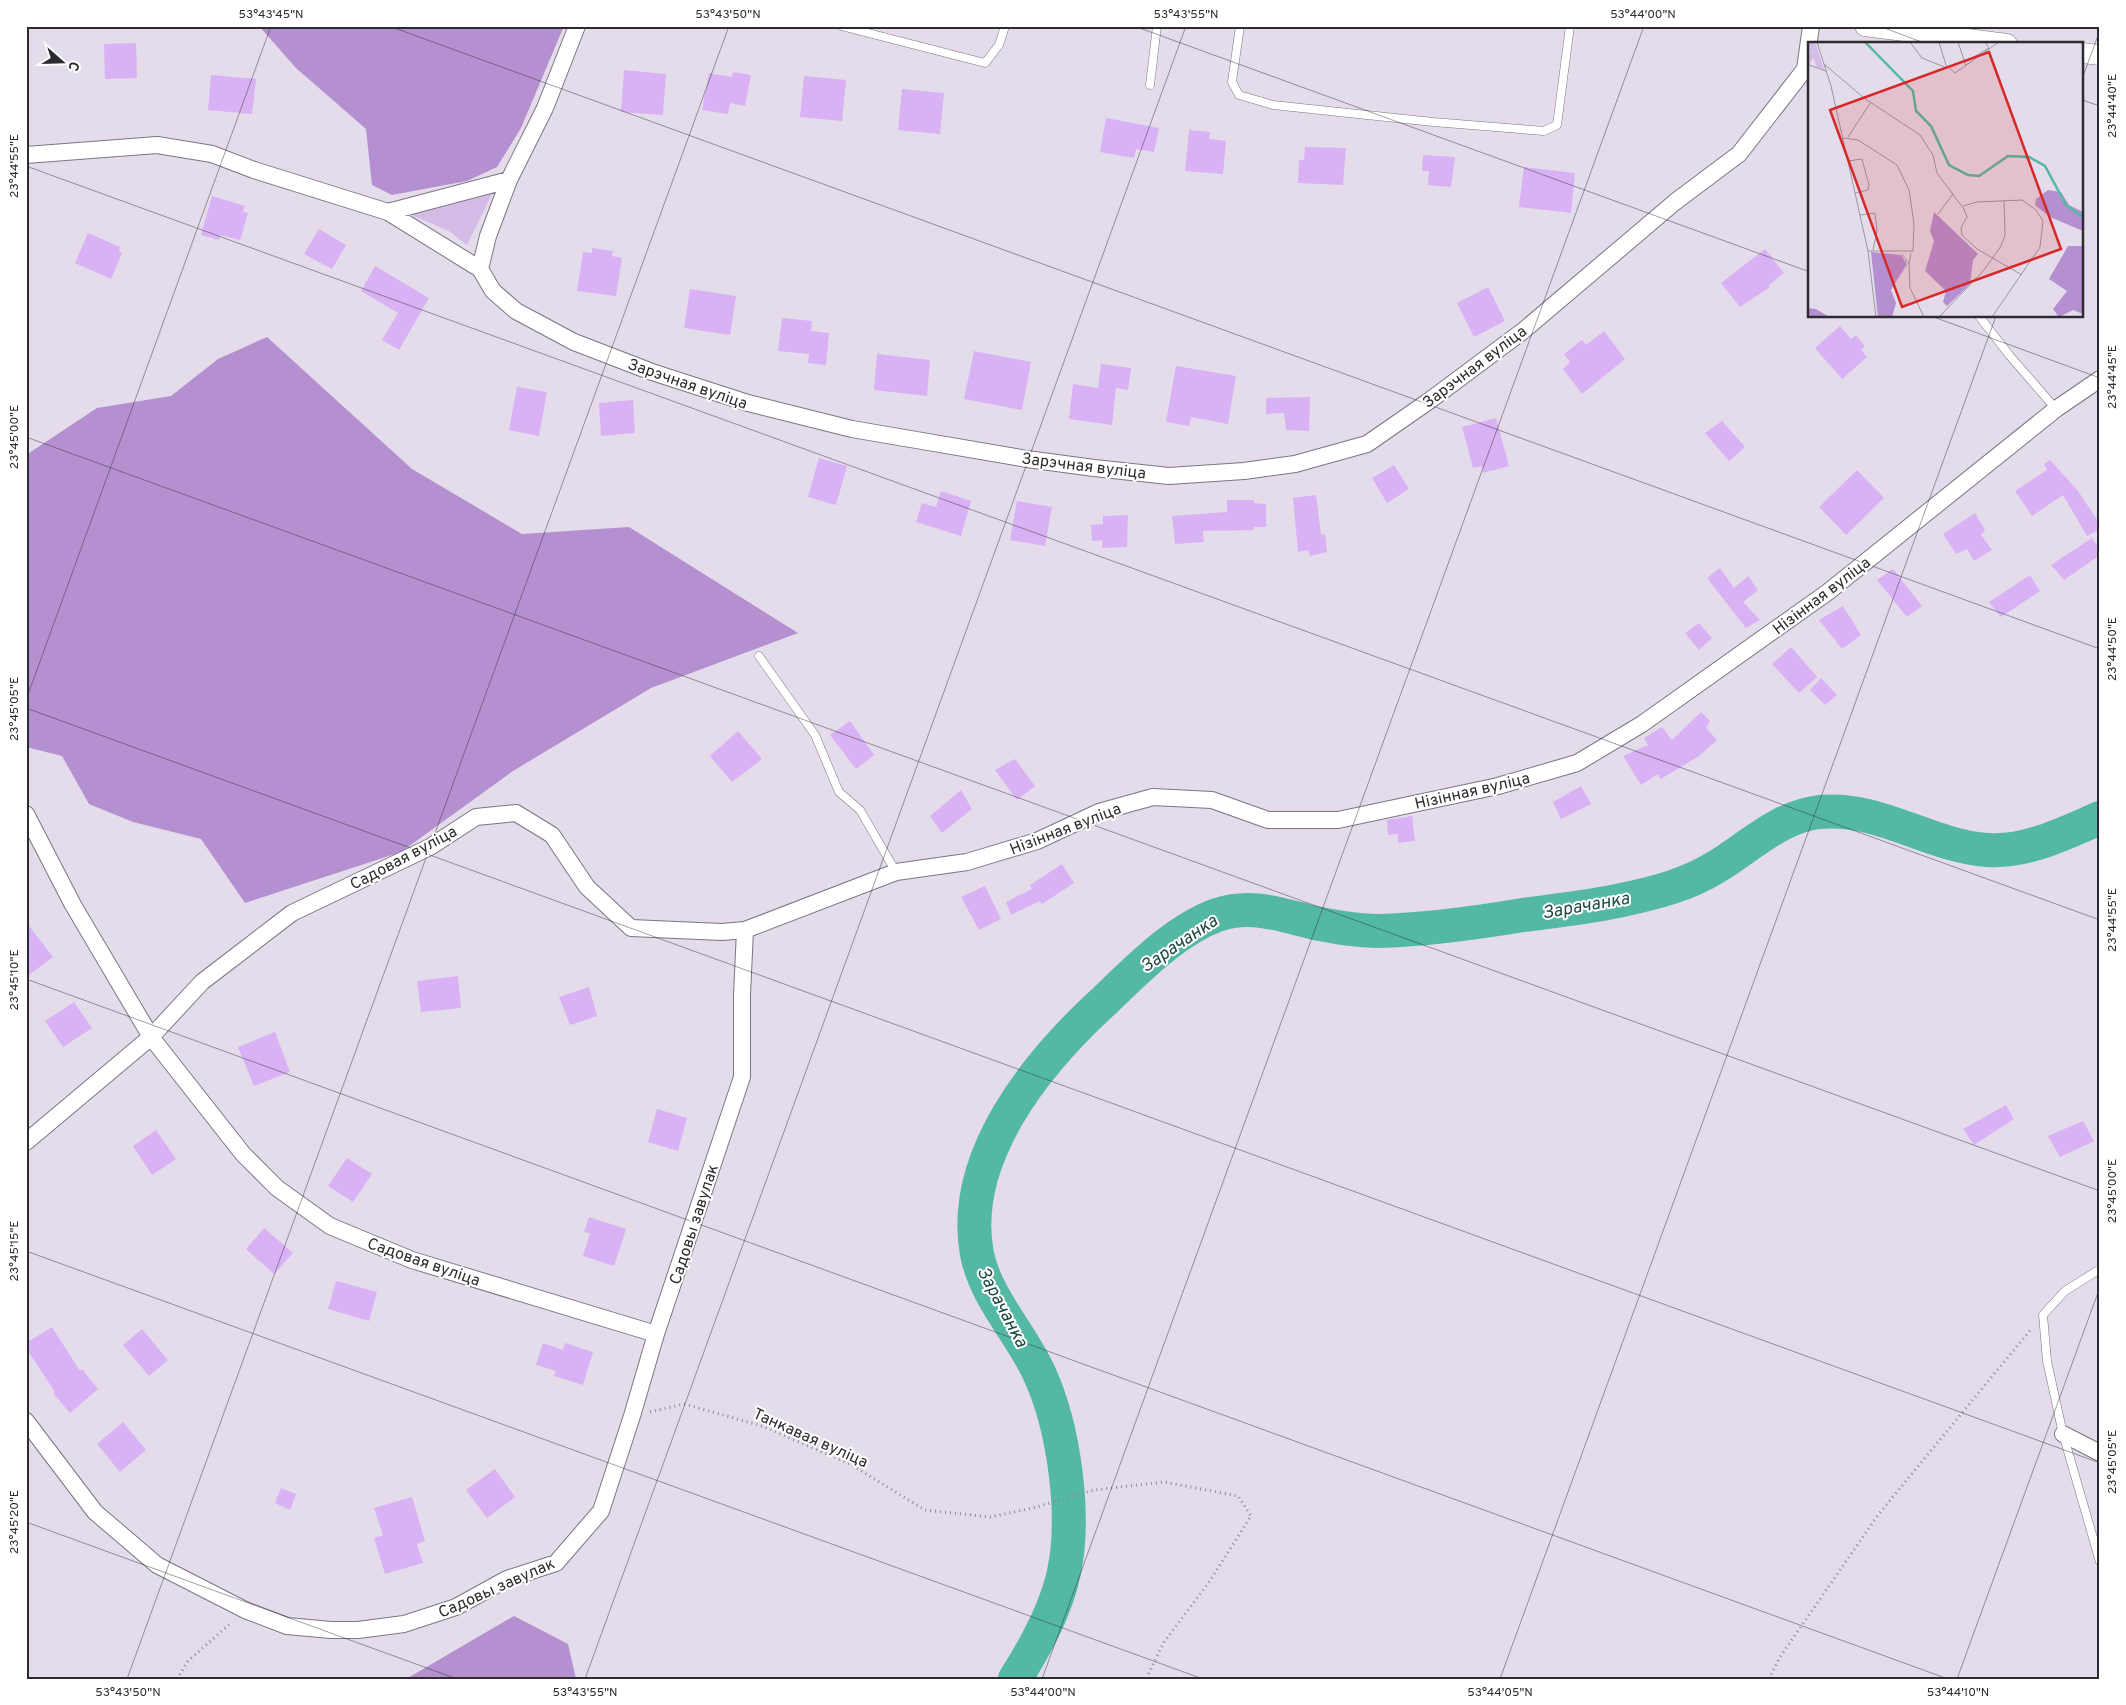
<svg xmlns="http://www.w3.org/2000/svg" width="2126" height="1705" font-family="Overpass,sans-serif">
<rect width="100%" height="100%" fill="#e4dcea"/>
<!-- green -->
<path fill="#d4bce7" d="M493,192L467,245L449,231L409,214Z"/>
<!-- forest -->
<path fill="#b590d0" d="M259,26H564L521,128L497,167L467,181L392,195L372,185L366,129L296,68Z
M267,337L412,469L522,534L629,527L798,633L651,688L513,771L401,852L245,903L201,839L133,822L89,804L62,756L26,747V455L97,408L171,396L218,359Z
M514,1616L568,1644L576,1679H406Z"/>
<g fill="none" stroke-linecap="round" stroke-linejoin="round">
<!-- river -->
<path stroke="#54b9a4" stroke-width="34" d="M1015,1679C1036,1646 1056,1610 1064,1572C1076,1515 1064,1428 1040,1375C1022,1334 986,1299 977,1254C959,1158 1036,1064 1101,1004C1134,973 1173,931 1217,915C1251,903 1281,915 1315,923C1336,927 1356,931 1378,931C1426,930 1475,923 1523,915C1556,911 1589,907 1622,900C1655,893 1687,885 1716,867C1749,847 1779,817 1819,812C1879,806 1929,846 1987,850C2026,853 2065,833 2100,818"/>
</g>
<!-- building -->
<path fill="#d8b2f4" d="M136,43L137,78L105,79L104,44Z
M624,70L666,74L663,115L621,112Z
M733,72L751,75L745,106L730,103L728,114L702,110L709,73L732,77Z
M211,75L256,79L252,114L208,110Z
M804,76L846,80L842,121L800,117Z
M902,89L944,93L940,134L898,130Z
M1106,118L1159,128L1154,152L1136,149L1134,158L1100,152Z
M1189,130L1210,132L1209,139L1226,141L1223,174L1185,171Z
M1305,147L1346,148L1343,185L1298,183L1299,160H1304Z
M1423,155L1455,157L1451,187L1428,185L1429,171H1422Z
M1524,167L1575,173L1571,213L1519,207Z
M212,196L245,206L243,212L248,213L240,240L220,235L219,240L201,235Z
M319,229L346,245L332,269L304,254Z
M88,233L120,247L119,252L122,253L111,279L75,263Z
M592,248L613,251L612,256L622,258L616,296L577,291L583,252L592,253Z
M1765,249L1784,273L1769,285L1770,287L1740,307L1721,283Z
M375,266L429,298L399,350L382,340L398,313L361,291Z
M1488,287L1505,321L1474,337L1457,303Z
M690,289L736,296L730,335L684,328Z
M782,318L812,321L811,331L829,333L826,365L808,363L809,354L778,351Z
M1840,326L1851,339L1856,335L1865,346L1861,350L1867,357L1842,379L1815,348Z
M1604,331L1625,359L1582,394L1563,369L1570,362L1564,354L1582,340L1586,345Z
M974,351L1031,362L1022,410L964,399Z
M877,354L930,360L927,396L874,390Z
M1101,364L1131,368L1128,390L1116,388L1112,425L1069,419L1073,384L1098,388Z
M1176,366L1236,376L1228,424L1191,417L1189,426L1166,422Z
M517,387L547,392L539,436L509,430Z
M1310,397L1309,431L1286,430L1284,413L1266,414V398Z
M633,400L635,433L601,436L599,403Z
M1496,418L1509,466L1483,473L1482,466L1473,468L1462,427Z
M1722,421L1745,447L1729,461L1705,433Z
M819,458L847,466L836,505L808,497Z
M2050,460L2078,491L2100,524V529L2087,536L2063,495L2032,516L2015,491L2047,470L2044,464Z
M1394,465L1409,489L1387,503L1372,478Z
M1857,470L1884,498L1846,535L1819,507Z
M941,491L971,501L961,536L916,522L922,503L936,507Z
M1316,495L1321,535L1325,534L1327,552L1310,556L1308,550L1298,552L1293,498Z
M1227,500H1254V503L1266,504V527H1254V530L1203,531L1204,542L1175,544L1172,516L1227,512Z
M1017,501L1052,507L1045,546L1010,540Z
M1975,513L1985,530L1981,535L1992,550L1974,561L1967,549L1956,554L1943,534Z
M1128,515L1127,547L1102,548V540L1092,541L1091,525L1103,524V516Z
M2092,538L2100,550V555L2064,580L2051,565Z
M1720,568L1734,588L1748,576L1758,590L1743,602L1760,620L1746,628L1707,578Z
M1893,569L1922,606L1907,617L1877,580Z
M2030,575L2040,591L2001,617L1989,602Z
M1843,606L1861,635L1842,649L1819,620Z
M1699,623L1712,638L1699,650L1685,633Z
M1791,647L1817,677L1799,693L1772,664Z
M1821,678L1837,695L1825,705L1810,690Z
M1701,712L1710,721L1706,728L1717,740L1699,756L1661,779L1658,774L1641,785L1623,756L1648,745L1644,738L1662,727L1672,740Z
M850,721L874,755L856,769L830,735Z
M738,731L762,759L732,782L710,756Z
M1015,759L1035,786L1017,800L995,770Z
M1581,786L1591,804L1561,819L1553,802Z
M961,790L972,809L942,833L930,816Z
M1412,816L1415,841L1398,843V834L1388,835L1387,820Z
M1062,864L1074,883L1042,904L1040,901L1011,915L1006,902L1032,889L1030,885Z
M985,886L1001,919L979,930L961,897Z
M26,922L53,957L26,977Z
M458,976L461,1008L421,1012L417,981Z
M589,987L597,1016L570,1025L559,997Z
M74,1002L92,1028L63,1047L45,1021Z
M275,1032L290,1072L254,1086L238,1047Z
M2006,1105L2014,1119L1974,1145L1963,1129Z
M657,1109L687,1118L678,1151L648,1142Z
M2083,1121L2094,1141L2060,1157L2048,1136Z
M156,1130L176,1159L152,1175L133,1146Z
M347,1158L372,1174L353,1202L328,1186Z
M589,1217L626,1229L614,1266L583,1256L590,1233L584,1232Z
M264,1228L293,1253L274,1274L246,1249Z
M336,1281L377,1292L369,1321L328,1309Z
M52,1327L80,1371L82,1369L98,1389L70,1413L53,1393L55,1392L26,1348V1343Z
M142,1329L168,1360L149,1376L123,1345Z
M543,1343L563,1350L565,1343L593,1352L583,1385L554,1376L556,1371L536,1365Z
M123,1422L146,1450L120,1472L97,1444Z
M495,1469L515,1497L487,1518L466,1490Z
M281,1488L296,1494L290,1510L275,1503Z
M412,1497L425,1541L417,1544L423,1563L385,1574L374,1538L383,1535L374,1508Z"/>
<g fill="none" stroke-linecap="round" stroke-linejoin="round">
<!-- service casing -->
<g stroke="#7c7582" stroke-width="9">
<path id="service" d="M841,26L985,63L999,45L1005,26
M1240,26L1232,82L1239,95L1273,105L1433,122L1544,131L1557,125L1570,26
M1150,85L1157,26
M1979,316L2010,356L2056,409
M759,656L815,735L839,792L860,810L896,872
M2100,1269L2065,1291L2043,1315L2047,1361L2063,1434L2100,1562"/>
</g>
<!-- minor casing -->
<g stroke="#7c7582" stroke-width="18">
<path id="minor" d="M577,26L545,108L509,180L488,236L480,269L493,291L516,311L574,342L652,372L748,403L852,429L1027,459L1094,468L1169,476L1244,471L1295,464L1367,444L1429,401L1523,331L1675,202L1739,154L1805,69L1811,26
M26,155L157,145L212,154L254,170L388,212
M480,269L388,212L509,180
M26,814L73,905L151,1037L243,1154L277,1188L330,1226L412,1260L656,1334
M26,1142L151,1037L202,982L292,913L430,847L476,817L516,813L552,835L587,887L631,928L722,932L745,930L896,872L967,862L1037,841L1099,812L1153,797L1212,800L1268,820H1338L1498,786L1577,763L1642,724L1828,592L2056,409L2100,379
M26,1421L95,1512L157,1565L245,1610L287,1626L331,1630H358L404,1624L456,1607L507,1579L556,1563L601,1511L632,1416L656,1334L742,1077V995L745,930
M2063,1434L2100,1453"/>
</g>
<!-- tertiary casing -->
<g stroke="#7c7582" stroke-width="21">
<path id="tertiary" d="M1865,26L2007,44
M2082,53L2100,55"/>
</g>
<!-- path -->
<path stroke="#8e8892" stroke-width="3" stroke-dasharray="1 4" stroke-linecap="butt" d="M650,1412L684,1404L762,1426L850,1464L925,1510L990,1517L1033,1508L1094,1490L1164,1482L1238,1496L1251,1516L1209,1582L1164,1642L1146,1679
M177,1679L188,1661L232,1622
M1769,1679L1780,1657L1878,1515L2032,1328"/>
<!-- service -->
<use href="#service" stroke="#fff" stroke-width="8"/>
<!-- minor -->
<use href="#minor" stroke="#fff" stroke-width="16"/>
<!-- tertiary -->
<use href="#tertiary" stroke="#fff" stroke-width="20"/>
</g>
<!-- ticks -->
<path fill="none" stroke="#2e2b30" stroke-width="1" stroke-opacity="0.45" d="M389,26L2100,649M1134,26L1810,272M1879,26L1927,44M2082,79L2100,30M2082,100L2100,106M26,166L2100,920M1931,316L2100,378M26,437L2100,1191M26,700L271,26M26,708L2100,1463M26,979L1948,1679M26,1251L1203,1679M26,1522L457,1679M127,1679L729,26M585,1679L1186,26M1042,1679L1644,26M1500,1679L1996,316M1957,1679L2100,1287"/>
<g text-anchor="middle" stroke-width="4" stroke-linejoin="round" paint-order="stroke">
<!-- street labels -->
<g font-size="16" fill="#2e2b30" stroke="#fff">
<text transform="translate(1474 366) rotate(-37)" y="6">Зарэчная вуліца</text>
<text transform="translate(688 383) rotate(19)" y="6">Зарэчная вуліца</text>
<text transform="translate(1084 465) rotate(7)" y="6">Зарэчная вуліца</text>
<text transform="translate(1821 595) rotate(-37)" y="6">Нізінная вуліца</text>
<text transform="translate(1472 790) rotate(-13)" y="6">Нізінная вуліца</text>
<text transform="translate(1065 828) rotate(-21)" y="6">Нізінная вуліца</text>
<text transform="translate(403 857) rotate(-28)" y="6">Садовая вуліца</text>
<text transform="translate(693 1224) rotate(-72)" y="6">Садовы завулак</text>
<text transform="translate(424 1261) rotate(19)" y="6">Садовая вуліца</text>
<text transform="translate(811 1437) rotate(24)" y="6">Танкавая вуліца</text>
<text transform="translate(496 1587) rotate(-24)" y="6">Садовы завулак</text>
</g>
<!-- water labels -->
<g font-size="18" font-style="italic" fill="#1a473e" stroke="#fff">
<text transform="translate(1586 905) rotate(-10)" y="6">Зарачанка</text>
<text transform="translate(1179 943) rotate(-34)" y="6">Зарачанка</text>
<text transform="translate(1003 1307) rotate(62)" y="6">Зарачанка</text>
</g>
</g>
<!-- overview -->
<g transform="translate(1808 42)">
<rect width="275" height="275" fill="#e4dcea"/>
<path d="M0,0H7L16,27L9,25L5,16L0,25V8L8,12L0,7Z" fill="#d4bce7"/>
<path d="M240,148L253,150L261,163L275,170V189L242,175L227,163L228,157ZM126,170L170,212L165,218L162,242L139,264L135,260L138,249L117,229L126,199L122,189ZM260,204H275V272L265,268L251,275L245,267L259,249L241,237ZM63,210L93,213L99,222L83,248L88,261L84,275H70ZM0,266L8,267L21,275H0Z" fill="#b590d0"/>
<path fill="none" stroke="#54b9a4" stroke-width="2.5" d="M57,0L105,49L108,69L123,84L141,123L160,133L171,134L200,114L221,115L237,124L258,163L275,175"/>
<path fill="none" stroke="#9b95a0" stroke-width="1" d="M9,0L23,44L60,209L68,275M102,0L114,16L139,26M131,0L138,23L147,31L191,0M150,0L158,24M159,19L181,6L177,0M16,22L56,56L112,93L125,113L129,131L156,167L159,175L153,186L154,193L169,207L214,233M1,23L18,29M40,95L63,60M35,96L50,98L89,123L101,148L106,182L105,209H60M40,119L54,117L61,143L60,148L47,151M155,164L169,160L214,158L228,168L235,179L232,205L184,275M130,172L145,152M52,173L67,171L69,189L65,208M94,212L101,222L103,211M101,222L102,246L116,275M131,275L176,228L193,204L197,193L196,159"/>
<path fill="#d62828" fill-opacity="0.15" stroke="#d62828" stroke-width="2.5" d="M181,10L253,207L94,265L22,68Z"/>
<rect width="275" height="275" fill="none" stroke="#2e2b30" stroke-width="2.5"/>
</g>
<!-- border -->
<rect width="2126" height="1705" fill="none" stroke="#ffffff" stroke-width="55"/>
<!-- north arrow -->
<g transform="translate(62 62) rotate(110)" stroke="#ffffff" stroke-width="4" paint-order="stroke">
<path d="M0-4L9 19L0 12L-9 19Z" fill="#2e2b30"/>
<text y="-8" font-size="14" font-weight="bold" text-anchor="middle" fill="#2e2b30">С</text>
</g>
<rect x="28" y="28" width="2070" height="1650" fill="none" stroke="#2e2b30" stroke-width="2"/>
<g font-size="12" text-anchor="middle" fill="#2e2b30">
<text x="271" y="18">53°43'45"N</text>
<text x="728" y="18">53°43'50"N</text>
<text x="1186" y="18">53°43'55"N</text>
<text x="1643" y="18">53°44'00"N</text>
<text transform="translate(2112 106) rotate(-90)" y="4">23°44'40"E</text>
<text transform="translate(14 166) rotate(-90)" y="4">23°44'55"E</text>
<text transform="translate(2112 377) rotate(-90)" y="4">23°44'45"E</text>
<text transform="translate(14 437) rotate(-90)" y="4">23°45'00"E</text>
<text transform="translate(2112 649) rotate(-90)" y="4">23°44'50"E</text>
<text transform="translate(14 709) rotate(-90)" y="4">23°45'05"E</text>
<text transform="translate(2112 920) rotate(-90)" y="4">23°44'55"E</text>
<text transform="translate(14 980) rotate(-90)" y="4">23°45'10"E</text>
<text transform="translate(2112 1191) rotate(-90)" y="4">23°45'00"E</text>
<text transform="translate(14 1251) rotate(-90)" y="4">23°45'15"E</text>
<text transform="translate(2112 1462) rotate(-90)" y="4">23°45'05"E</text>
<text transform="translate(14 1522) rotate(-90)" y="4">23°45'20"E</text>
<text x="128" y="1696">53°43'50"N</text>
<text x="585" y="1696">53°43'55"N</text>
<text x="1043" y="1696">53°44'00"N</text>
<text x="1500" y="1696">53°44'05"N</text>
<text x="1958" y="1696">53°44'10"N</text>
</g>
</svg>
